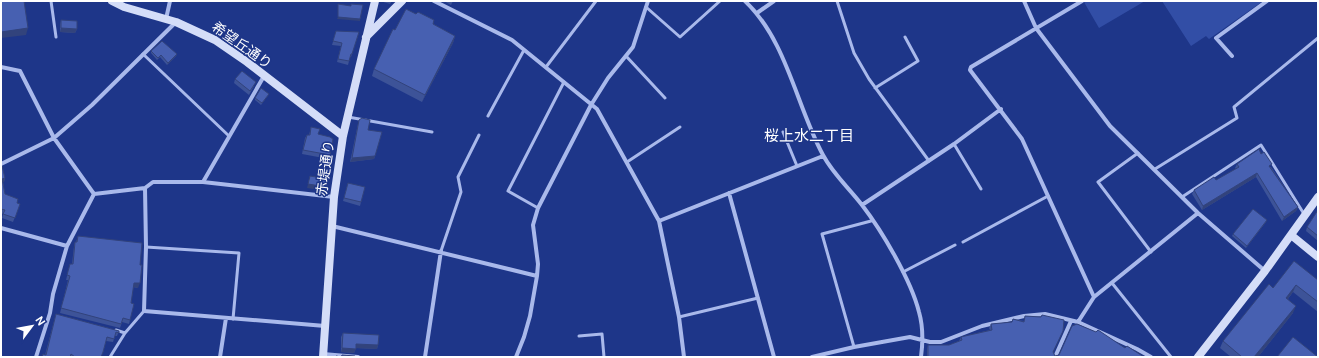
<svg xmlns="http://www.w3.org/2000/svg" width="1319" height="358" font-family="'DM Sans','Noto Sans JP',sans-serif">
<rect width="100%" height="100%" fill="#1e3689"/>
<!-- green -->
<path fill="#324ea6" d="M1086,1H1145L1099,28L1084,2Z
M1162,1H1263L1209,39L1206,36L1191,46Z"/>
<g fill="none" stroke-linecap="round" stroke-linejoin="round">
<!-- lane -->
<path stroke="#a9b9eb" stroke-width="3" d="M51,1L56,37
M837,1L854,53L869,79L929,161
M646,7L680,37L720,1
M143,54L229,136
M626,56L665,98
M546,67L596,1
M875,88L918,61L905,37
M488,116L524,50
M348,117L432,132
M783,132L797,166
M954,144L981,189
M1138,153L1098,182L1151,252
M627,162L680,127
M1155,169L1237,118L1234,107L1318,38
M1182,197L1261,145L1304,214
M538,208L508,191L564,82
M963,242L1048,196
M146,247L239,253L233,319
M441,251L461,192L458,177L479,135
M903,272L955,245
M1112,283L1171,357
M679,317L758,298
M116,330L125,333
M579,336L602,334L604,357
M854,347L822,234L871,221
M110,357L125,333L144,311"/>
<!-- street -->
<path stroke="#a9b9eb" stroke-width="4" d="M434,1L512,40L597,109L659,221L679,317L684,357
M745,1C787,41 796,105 823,155C833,174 849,188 862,205C882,231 911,280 919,312C923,326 923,342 921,357
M1024,1L1036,28L1110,126L1198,213L1265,271
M1082,1L971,67L970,70L1022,139L1094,297
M757,13L774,1
M166,19L170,1
M1232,56L1216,38L1267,1
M1,67L20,71L54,138L94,194
M1,164L54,138L92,105L176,22
M203,182L264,76
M145,188L146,247L144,311L325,326
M729,193L774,357
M94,194L145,188L153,182H203L334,197
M862,205L954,144L1001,109
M659,221L823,156
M332,226L537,276
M1,228L67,246
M1078,322L1094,297L1198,213
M323,354L358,357
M36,357L50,313L53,294L67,246L94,194
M220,357L226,318
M425,357L441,251
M516,357L524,337L530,316L537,276L538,264L533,225L538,208L591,105L608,78L633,47L648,1
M812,357L854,347L910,337L930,342H941L982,326L1024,316L1045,314L1078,322L1137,349L1151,357
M1055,357L1071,321"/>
<!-- secondary -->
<path stroke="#d4ddf8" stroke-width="8" d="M112,1L124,7L176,22L215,40L247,62L343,136
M366,37L402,1
M1291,235L1318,257
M323,357L334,197L343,136L375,1
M1198,357L1265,271L1318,197"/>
</g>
<!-- wall -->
<path fill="#3d5398" d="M380,1H392L390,4Z
M444,1H453L451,5Z
M61,20L77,29L75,33L60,32V24Z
M433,24L455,36L453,43L422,102L372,76L374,69L395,30Z
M336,31L352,54L351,57H350L348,65L337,62L341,46L332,45Z
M151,51L177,54L176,56L167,65L160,57L157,60L151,53Z
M235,79L254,86L249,95L234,83Z
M269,94L261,105L255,100V98Z
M359,120L375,156L374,159L350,162L358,124Z
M311,127L318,134L330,155L329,159L302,154L305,138L307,135H309Z
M1237,164L1271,167L1298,207L1296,211L1282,221L1256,177L1202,210L1192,194L1194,190L1216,180L1236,169L1235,168Z
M1,166L5,178L4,182H3L5,194L17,203L20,204L13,222L2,218L3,214L1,213Z
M348,183L361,202L360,206L343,201Z
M1318,210V241L1306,231L1307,227Z
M1266,222L1246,248L1232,236L1233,234Z
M78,236L138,288L133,287L131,303L130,320L129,324L122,322L120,328L60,313L68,280H66L70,264H72L74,246L75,242H76Z
M1318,280V312L1293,292L1288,299L1293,313L1258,357H1231L1220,348L1223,341L1273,288Z
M56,314L119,331L117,336H115L113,342L106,341L103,352L101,357H42L45,355Z
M1042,315L1053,352L1055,356L1125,348L1144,357H927V349L928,345H949L959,341L961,337L990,330L989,328L991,324L1012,322L1013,319L1024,321L1025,316L1041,317Z
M343,333L378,345L377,349L356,348L354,353L341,352V337Z"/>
<!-- shaded-wall -->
<path fill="#32437c" d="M338,17L360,19V21L337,19Z
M28,28L26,35L1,38V32Z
M61,28L77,29L75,33L60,32Z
M455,36L453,43L422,102L425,95Z
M177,54L176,56L167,65L168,63Z
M375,156L374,159L350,162L352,158Z
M1257,173L1256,177L1202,210L1203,206Z
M5,178L4,182H1L2,179Z
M308,184L327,187L325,191L307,188Z
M1298,207L1296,211L1282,221L1284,217Z
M1267,220L1266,222L1246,248L1247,246Z
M134,283H140L138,288L133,287Z
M1296,285L1293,292L1283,305L1286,298Z
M1296,306L1293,313L1258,357H1254Z
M356,344L378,345L377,349L355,348Z
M342,348L356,349L354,353L341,352Z"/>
<!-- building -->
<path fill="#4760b1" stroke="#32437c" d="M1,1H24L28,28L1,32Z
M338,4L351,6V4L363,5L360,19L338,17Z
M406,9L416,14L418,12L434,20L433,24L455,36L425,95L374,69L393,29L395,30Z
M61,20L77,21V29L61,28Z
M336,31L359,32L352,54H351L349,61L338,59L342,43L333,41Z
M162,41L177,54L168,63L161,55L158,58L151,51Z
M242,71L256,82L250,91L235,79Z
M261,88L269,94L262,103L255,98Z
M362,118L370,120L368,130L382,132L375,156L352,158L359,120Z
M311,127L320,129L318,134L330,137L333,139L330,155L303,150L307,135H310Z
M1259,149L1261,154L1264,152L1272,164L1269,166L1298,207L1284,217L1257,173L1203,206L1194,190L1214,177L1216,180L1239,167L1237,164Z
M1,166H2L5,178L2,179L5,194L18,199L17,203L20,204L15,218L3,214L5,210L1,209Z
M310,176L328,179L327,187L308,184Z
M348,183L365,187L361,202L344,198Z
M1253,209L1267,220L1247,246L1233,234Z
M1318,210V236L1307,227Z
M78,236L142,243L140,265H142L140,283H134L131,303L134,304L130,320L123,318L121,324L61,308L70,276L67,275L70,264H73L75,242H77Z
M1294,261L1318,280V302L1296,285L1286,298L1296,306L1254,357H1242L1223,341L1269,284L1273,288Z
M56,314L119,331V333L116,332L114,339L107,337L103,352L101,357H75L71,354L70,357H42L43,354L46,355Z
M1042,315L1064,320L1063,331L1053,352L1055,356L1059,355L1072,326L1077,324L1096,332L1098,330L1125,348L1127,346L1144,357H928V345H949L962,340L961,337L965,336L992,330L991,324L1012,322L1013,319L1024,322L1025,316L1041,317Z
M343,333L379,335L378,345L356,344V349L342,348Z
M1293,337L1318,357H1277Z
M342,355L355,356V357H335L336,356L341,357Z"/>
<g text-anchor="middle" stroke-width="3" stroke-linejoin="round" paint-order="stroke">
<!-- street labels -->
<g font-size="14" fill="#fff" stroke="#1e3689">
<text transform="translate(242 45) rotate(35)" y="5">希望丘通り</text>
<text transform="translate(325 168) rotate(-82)" y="5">赤堤通り</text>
</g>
<!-- neighbourhood labels -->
<g font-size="15" fill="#fff" stroke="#1e3689">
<text x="809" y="141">桜上水二丁目</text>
</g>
</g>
<!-- border -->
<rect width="1319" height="358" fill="none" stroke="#ffffff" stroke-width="4"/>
<!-- north arrow -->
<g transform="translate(32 326) rotate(58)" stroke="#1e3689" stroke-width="3" paint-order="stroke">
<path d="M0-3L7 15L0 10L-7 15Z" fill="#ffffff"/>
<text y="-6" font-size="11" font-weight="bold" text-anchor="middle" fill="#ffffff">N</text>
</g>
</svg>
